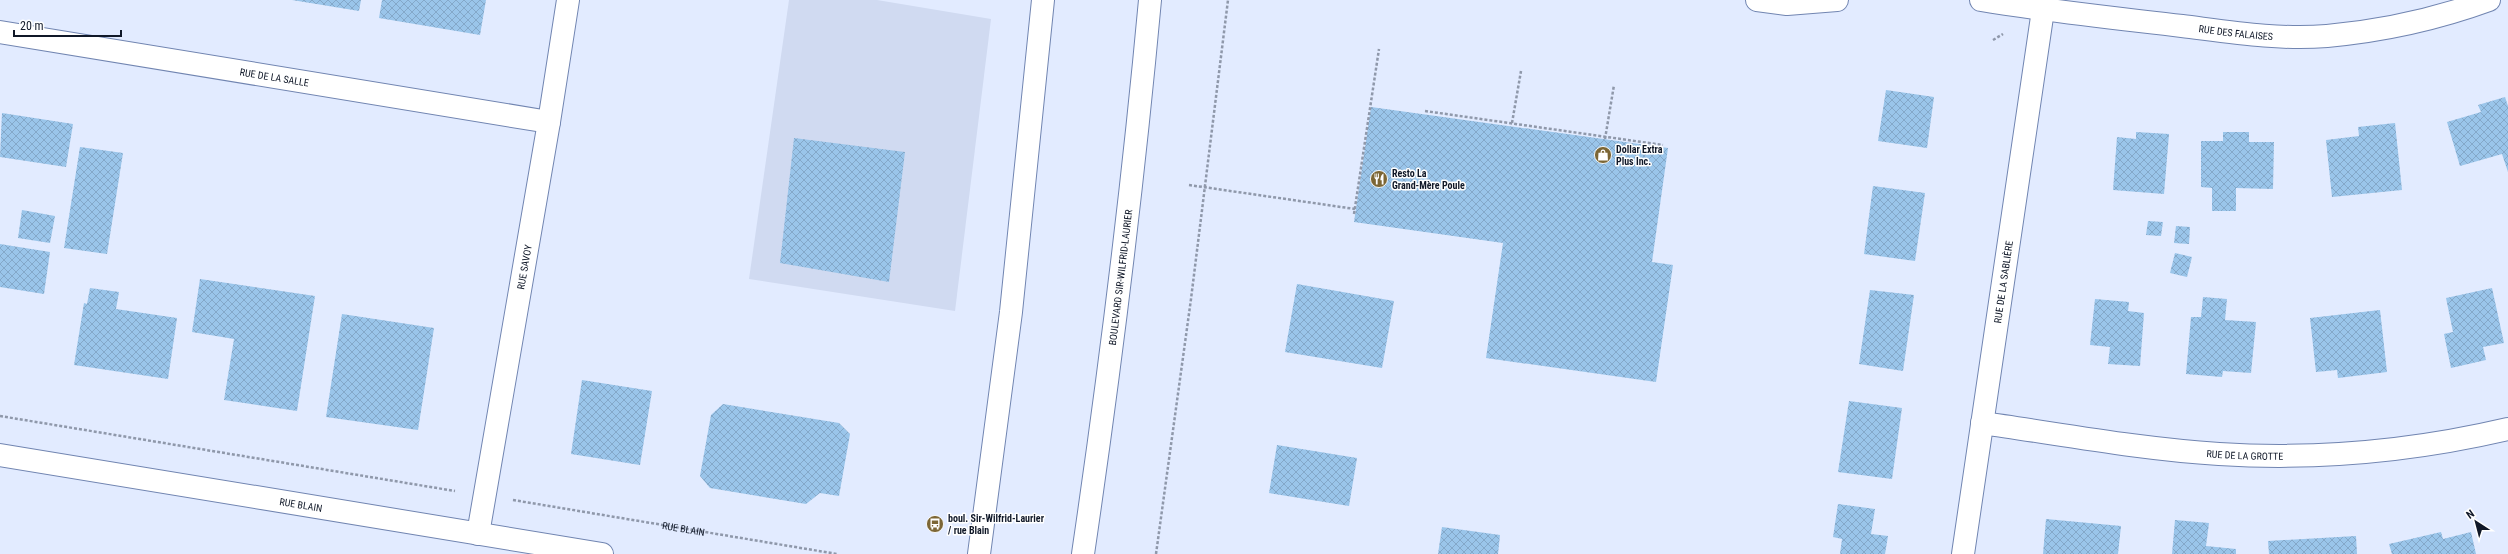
<svg xmlns="http://www.w3.org/2000/svg" width="2508" height="554" font-family="'Roboto Condensed',sans-serif">
<defs>
<pattern id="building-cross-hatch" width="8" height="8" patternUnits="userSpaceOnUse"><rect width="8" height="8" fill="#9ac5ea"/><path d="M0 0l8 8M0 8l8-8" fill="none" stroke="#84a8c9"/></pattern>
</defs>
<rect width="100%" height="100%" fill="#e2ebff"/>
<!-- built -->
<path fill="#d0daf1" d="M789,0H877L991,19L955,311L749,279Z"/>
<!-- building -->
<path fill="url(#building-cross-hatch)" d="M292,0H361L359,11Z
M382,0H486L480,35L379,18Z
M1886,90L1934,97L1927,148L1878,141Z
M2505,97L2508,106V172L2502,154L2460,166L2447,122L2481,112L2478,105Z
M1371,107L1668,148L1652,262L1673,265L1656,382L1486,358L1503,243L1354,222Z
M2,113L73,124L66,167L0,157Z
M2395,123L2402,190L2332,197L2326,140L2359,136L2358,127Z
M2136,132L2169,134L2164,194L2113,190L2117,137L2136,139Z
M2223,132H2249V142H2274L2273,189L2236,188V211H2212V188L2201,187V141H2223Z
M794,138L905,152L889,282L780,263Z
M80,147L123,153L107,254L64,248Z
M1873,186L1925,193L1915,261L1864,254Z
M22,210L55,216L50,243L18,238Z
M2148,221L2163,222L2161,236L2146,235Z
M2176,226L2190,227L2189,244L2174,243Z
M0,244L50,252L44,294L0,287Z
M2175,253L2192,257L2187,277L2170,273Z
M200,279L315,296L297,411L224,400L234,339L192,332Z
M1297,284L1394,301L1382,368L1285,352Z
M90,288L119,292L116,309L177,318L168,379L74,365L84,303L87,304Z
M2492,288L2504,343L2483,347L2486,360L2451,368L2444,334L2453,332L2446,298Z
M1870,290L1914,295L1903,371L1859,364Z
M2203,297L2227,299L2225,320L2256,322L2251,373L2223,371L2222,377L2186,374L2191,317H2201Z
M2095,299L2129,302L2128,311L2144,313L2140,366L2108,364L2110,347L2090,345Z
M2380,310L2387,372L2338,378L2337,370L2316,372L2310,318Z
M342,314L434,328L418,430L326,417Z
M582,380L652,391L640,465L571,454Z
M1849,401L1902,408L1892,479L1838,472Z
M723,404L839,423L850,434L839,496L820,493L806,504L710,488L700,476L711,415Z
M1277,445L1357,458L1349,506L1269,493Z
M1838,504L1875,509L1871,534L1888,536L1885,554H1840L1842,539L1833,537Z
M2046,519L2121,526L2118,554H2043Z
M2175,520L2209,523L2206,546L2236,549V554H2172Z
M1442,527L1500,535L1498,554H1438Z
M2441,532L2443,539L2471,532L2476,554H2392L2389,544Z
M2356,536L2357,554H2269L2268,541Z"/>
<g fill="none" stroke-linecap="round" stroke-linejoin="round">
<!-- street casing -->
<g stroke="#7185b1" stroke-width="24">
<g id="street">
<path d="M1757,0L1787,4L1837,0"/>
<path id="s2" d="M1981,0C2047,11 2115,18 2182,26C2230,32 2278,40 2327,36C2382,31 2437,19 2489,0"/>
<path id="s3" d="M0,32L549,122"/>
<path id="s4" d="M1982,423C2060,434 2140,449 2219,454C2315,460 2414,451 2508,429"/>
<path id="s5" d="M0,455L602,554"/>
<path id="s6" d="M478,534L549,122L568,0"/>
<path id="s7" d="M1963,554L2043,10"/>
</g>
</g>
<!-- primary casing -->
<g stroke="#7185b1" stroke-width="24">
<g id="primary">
<path d="M979,554L1011,312L1043,0"/>
<path id="s8" d="M1083,554C1110,370 1133,185 1150,0"/>
</g>
</g>
<!-- path -->
<g stroke="#8f98aa" stroke-width="2.5" stroke-dasharray="3 2" stroke-linecap="butt">
<path d="M1993,40L2003,34"/>
<path d="M1425,111L1663,145"/>
<path d="M1512,123L1521,71"/>
<path d="M1605,139L1614,85"/>
<path d="M1189,185L1355,209"/>
<path d="M1354,214L1379,49"/>
<path d="M0,416L455,491"/>
<path id="s1" d="M513,500L837,554"/>
<path d="M1156,554L1191,299L1228,0"/>
</g>
<!-- street -->
<use href="#street" stroke="#fff" stroke-width="22"/>
<!-- primary -->
<use href="#primary" stroke="#fff" stroke-width="22"/>
</g>
<!-- icons -->
<defs>
<g id="shop-disc" transform="scale(0.9)"><circle r="9.5" fill="#7c6635" stroke="#fff"/><path d="M-5-2.5h2.3a2.7 3.5 0 0 1 5.4 0H5L5.5 6h-11ZM-1.5-2.5h3a1.5 2.3 0 0 0-3 0Z" fill="#fff"/></g>
<g id="restaurant-disc" transform="scale(0.9)"><circle r="9.5" fill="#7c6635" stroke="#fff"/><path d="M-5-6h1v4h1v-4h1v4h1v-4h1v5L-1.5 .5V6h-2V.5L-5-1ZM5-6V6H3V1.5H1.5Q1.5-4 5-6Z" fill="#fff"/></g>
<g id="bus-disc" transform="scale(0.9)"><circle r="9.5" fill="#7c6635" stroke="#fff"/><path d="M-5-6H5V4H4V6H2V4H-2V6H-4V4H-5ZM-3.5-4V0h7V-4ZM-3.5 1.2v1.5H-2V1.2ZM2 1.2v1.5H3.5V1.2Z" fill="#fff"/></g>
</defs>
<g fill-rule="evenodd">
<use href="#shop-disc" x="1603" y="155"/>
<use href="#restaurant-disc" x="1379" y="179"/>
<use href="#bus-disc" x="935" y="524"/>
</g>
<g text-anchor="middle" stroke-width="3" stroke-linejoin="round" paint-order="stroke">
<!-- street labels -->
<g font-size="10" fill="#101828" stroke="#fff">
<text dy="4" stroke="none"><textPath href="#s2" startOffset="257">RUE DES FALAISES</textPath></text>
<text dy="4" stroke="none"><textPath href="#s3" startOffset="278">RUE DE LA SALLE</textPath></text>
<text dy="4" stroke="none"><textPath href="#s6" startOffset="271">RUE SAVOY</textPath></text>
<text dy="4" stroke="none"><textPath href="#s8" startOffset="279">BOULEVARD SIR-WILFRID-LAURIER</textPath></text>
<text dy="4" stroke="none"><textPath href="#s7" startOffset="275">RUE DE LA SABLIÈRE</textPath></text>
<text dy="4" stroke="none"><textPath href="#s4" startOffset="265">RUE DE LA GROTTE</textPath></text>
<text dy="4" stroke="none"><textPath href="#s5" startOffset="305">RUE BLAIN</textPath></text>
<text dy="4" stroke="none"><textPath href="#s1" startOffset="173">RUE BLAIN</textPath></text>
</g>
<!-- poi labels -->
<g font-size="10" font-weight="bold" fill="#101828" stroke="#fff" text-anchor="start">
<text x="1616" y="153">Dollar Extra<tspan x="1616" dy="12">Plus Inc.</tspan></text>
<text x="1392" y="177">Resto La<tspan x="1392" dy="12">Grand-Mère Poule</tspan></text>
<text x="948" y="522">boul. Sir-Wilfrid-Laurier<tspan x="948" dy="12">/ rue Blain</tspan></text>
</g>
</g>
<!-- north arrow -->
<g transform="translate(2476 522) rotate(324)" stroke="#ffffff" stroke-width="3" paint-order="stroke">
<path d="M0-3L7 15L0 10L-7 15Z" fill="#101828"/>
<text y="-6" font-size="11" font-weight="bold" text-anchor="middle" fill="#101828">N</text>
</g>
<!-- scale -->
<path d="M14 30v6h107v-6" fill="none" stroke="#101828" stroke-width="2"/>
<text x="20" y="30" font-size="12" fill="#101828" stroke="#ffffff" stroke-width="3" paint-order="stroke">20 m</text>
</svg>
